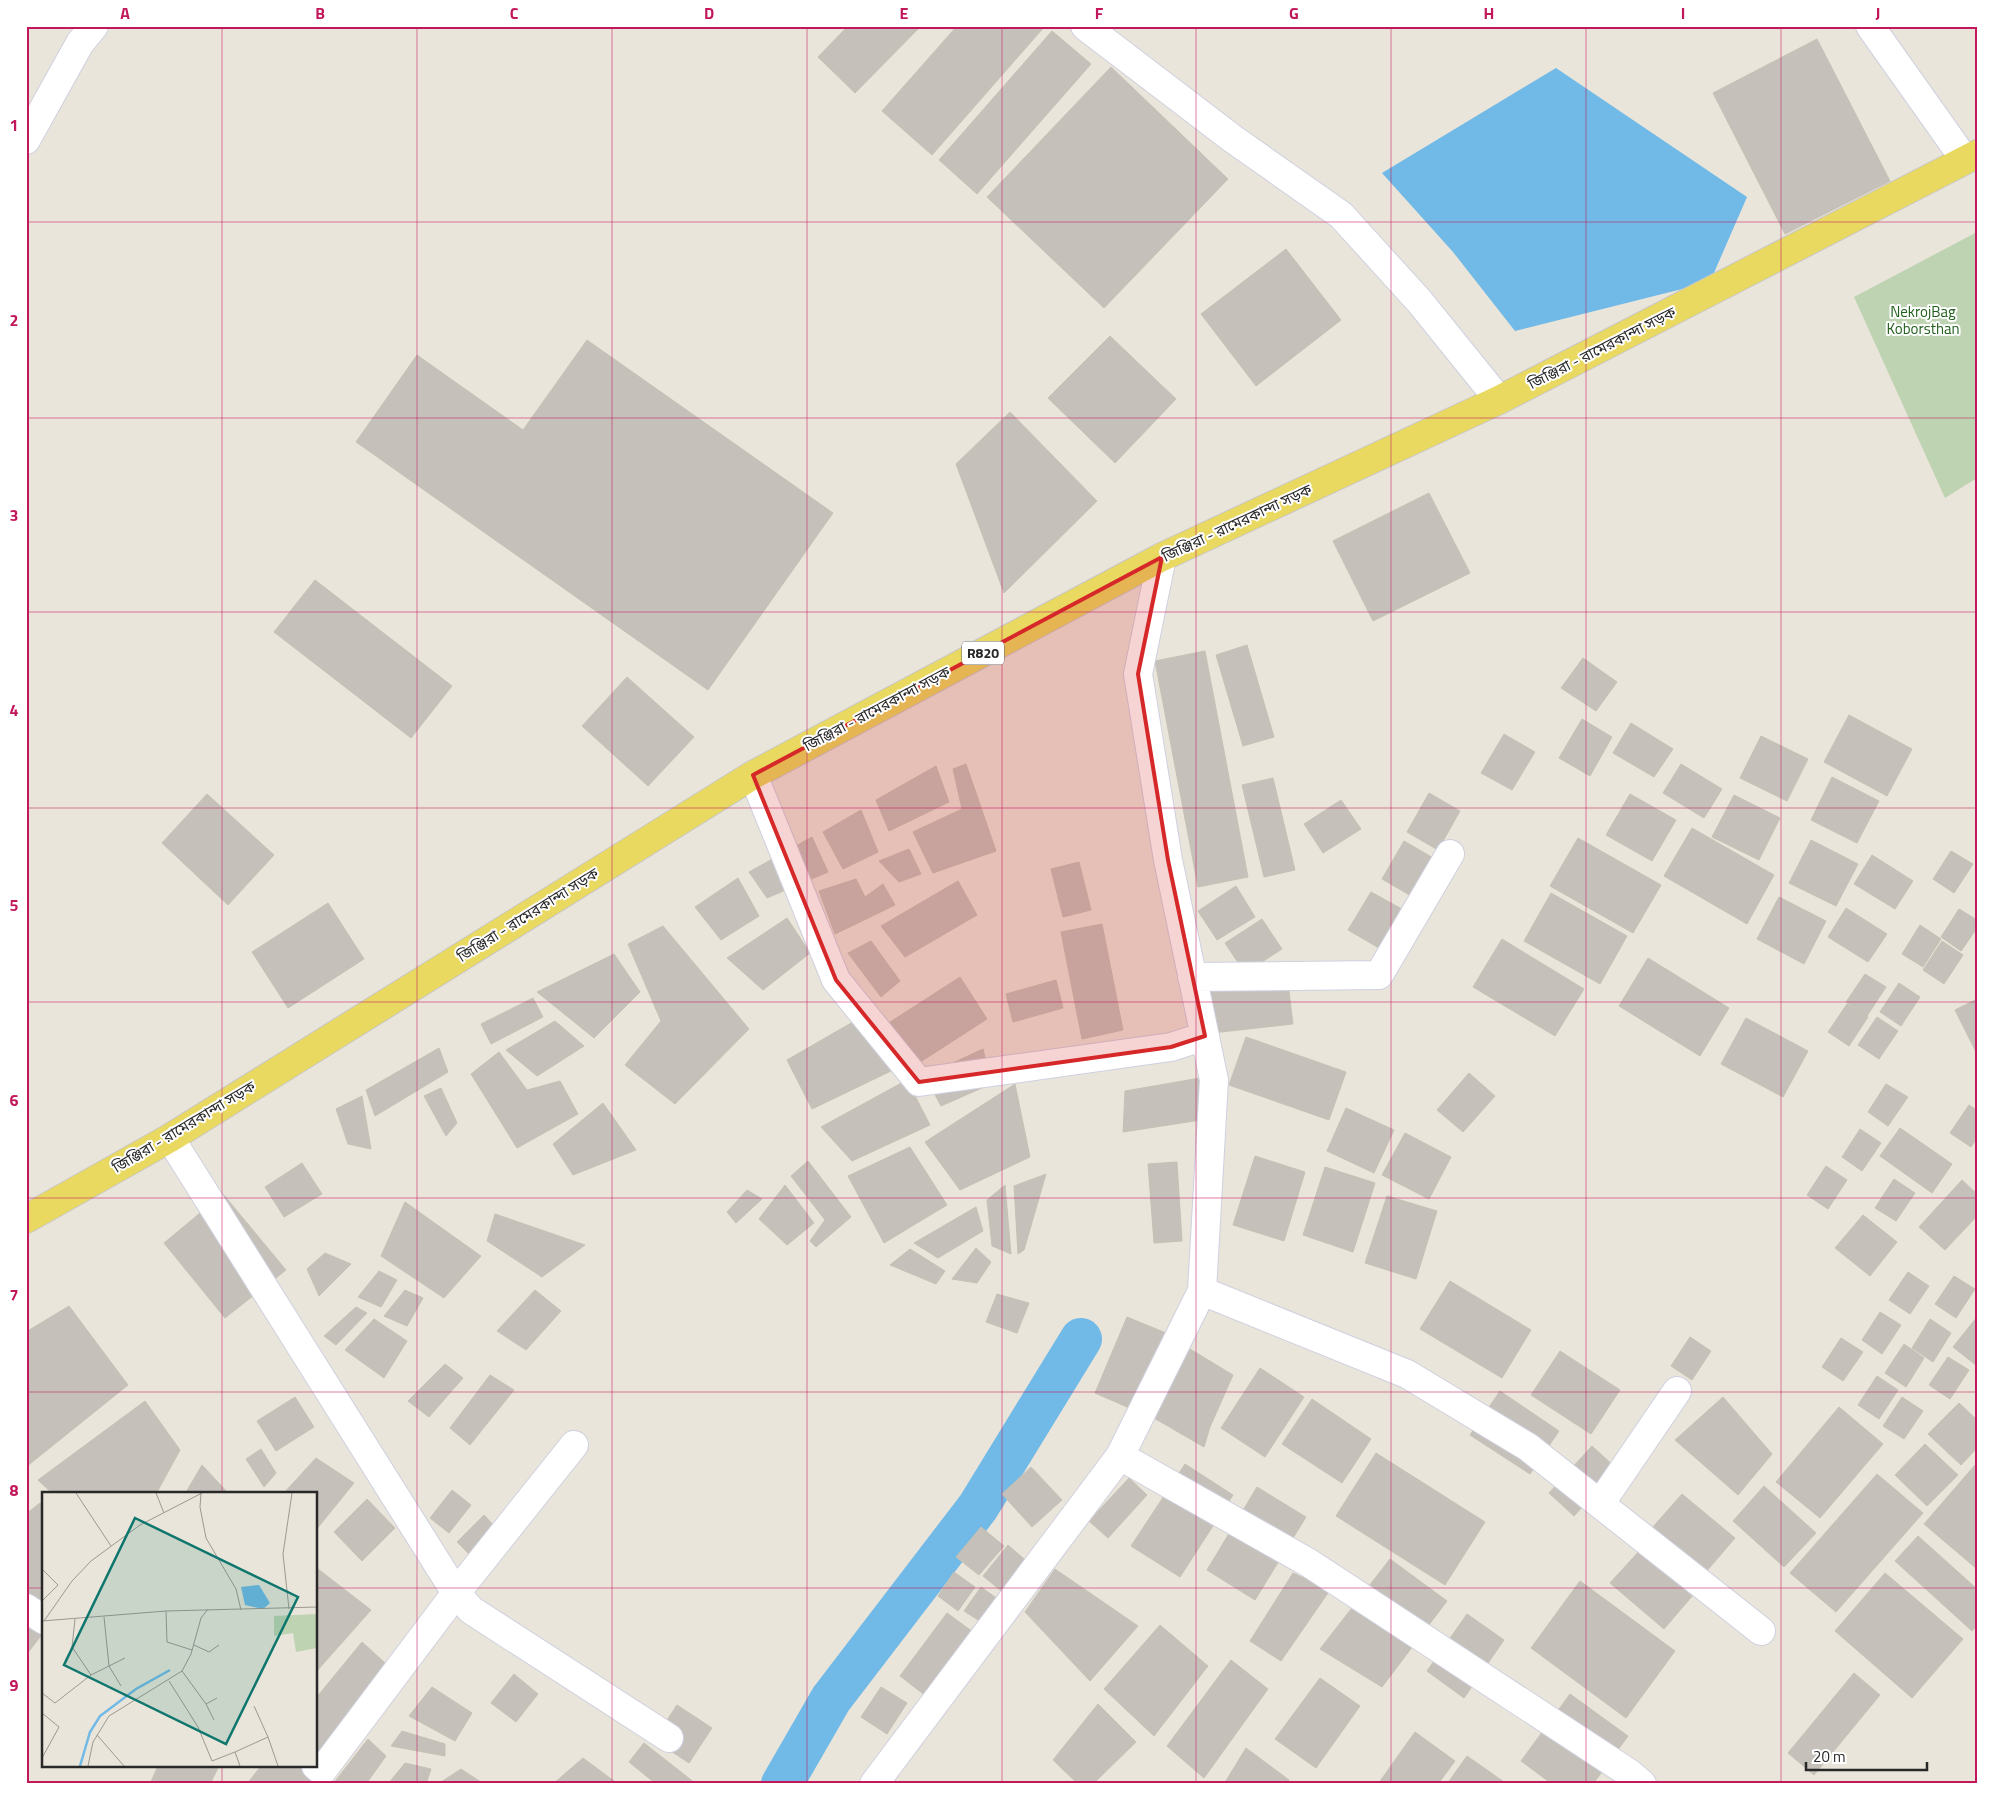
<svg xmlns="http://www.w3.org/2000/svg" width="2003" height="1810" font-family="'Titillium Web','Noto Sans Bengali',sans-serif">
<rect width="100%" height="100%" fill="#eae5da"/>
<!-- cemetery -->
<path fill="#bed3b2" d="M1977,232V478L1945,498L1854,297Z"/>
<!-- water -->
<path fill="#71b9e7" d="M1556,68L1747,197L1710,282L1515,331L1453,252L1382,173Z"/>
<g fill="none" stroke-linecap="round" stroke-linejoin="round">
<!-- canal -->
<path stroke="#71b9e7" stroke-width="42" d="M782,1784L831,1699L978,1507L1081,1339"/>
</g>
<!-- building -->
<path fill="#c5c1ba" stroke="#c5c1b4" d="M848,26H921L855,93L818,57Z
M957,26H1045L932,155L882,111Z
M1052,31L1091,64L977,194L939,160Z
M1817,39L1890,181L1785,234L1713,93Z
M1111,67L1228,179L1104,308L987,197Z
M1286,249L1341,320L1256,386L1201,314Z
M1110,336L1176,399L1115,463L1048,398Z
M587,340L833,513L708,690L356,442L417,355L523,430Z
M1010,412L1097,501L1004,593L956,464Z
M1429,493L1470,573L1373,621L1333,541Z
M315,580L452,686L411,738L274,632Z
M1247,645L1274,737L1243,746L1216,655Z
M1205,651L1248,877L1198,887L1155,661Z
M1583,658L1617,682L1596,711L1561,688Z
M627,677L694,737L648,786L582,726Z
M1849,715L1912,749L1887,796L1824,762Z
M1582,719L1612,737L1590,776L1559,758Z
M1631,723L1673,749L1654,777L1613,753Z
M1504,734L1535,752L1512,790L1481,773Z
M1761,736L1808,759L1787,801L1740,778Z
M966,764L996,851L933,873L913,832L962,809L953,769Z
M1681,764L1722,789L1704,818L1663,793Z
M936,766L949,802L889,831L876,800Z
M1832,777L1879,801L1857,843L1811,820Z
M1273,778L1295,870L1264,877L1242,785Z
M1429,793L1460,811L1438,850L1407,832Z
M207,794L274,855L228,905L162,843Z
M1630,794L1676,820L1652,861L1606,835Z
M1734,795L1780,818L1759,860L1712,837Z
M1341,800L1361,829L1323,853L1304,824Z
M861,810L878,852L843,869L823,832Z
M1692,828L1774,875L1747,924L1664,876Z
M812,837L828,872L767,898L749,872Z
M1578,838L1661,885L1633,933L1550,886Z
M1811,840L1858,864L1836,906L1789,883Z
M1404,841L1435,859L1413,897L1382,879Z
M909,849L921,874L899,882L879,861Z
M1951,851L1973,864L1954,893L1933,879Z
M1872,855L1913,881L1895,909L1854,884Z
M1079,862L1091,910L1063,917L1051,869Z
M738,878L759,916L721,940L695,907Z
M856,879L865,897L883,884L895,905L835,934L819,891Z
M958,881L977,915L905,957L881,926Z
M1236,886L1255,917L1217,940L1198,911Z
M1371,892L1402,909L1379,948L1348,930Z
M1551,893L1627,936L1600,984L1524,941Z
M1779,897L1826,921L1804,964L1757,939Z
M328,903L364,959L288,1008L252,952Z
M1846,908L1887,934L1868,962L1828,937Z
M1959,909L1977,920V928L1961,951L1941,937Z
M787,918L810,953L763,990L727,958Z
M1262,919L1282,949L1245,973L1225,943Z
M1102,924L1123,1030L1082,1039L1061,932Z
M1920,925L1941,939L1923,967L1902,954Z
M663,926L749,1029L675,1104L625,1065L661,1021L628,944Z
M1502,939L1584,989L1555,1036L1473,987Z
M871,941L900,981L881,997L848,953Z
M1942,941L1963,955L1944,984L1923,970Z
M614,954L640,992L594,1038L537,992Z
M1648,958L1729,1008L1700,1056L1619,1006Z
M1865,974L1886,987L1867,1016L1846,1002Z
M960,977L987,1019L911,1068L884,1026Z
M1056,980L1063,1008L1013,1022L1006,994Z
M1288,983L1293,1024L1212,1033L1208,992Z
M1899,983L1920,997L1901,1026L1880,1012Z
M533,998L543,1017L491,1044L481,1024Z
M1977,999V1054L1955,1010Z
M1847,1004L1868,1017L1849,1046L1828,1032Z
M1877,1017L1898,1031L1879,1059L1858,1045Z
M1746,1018L1808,1051L1783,1097L1721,1064Z
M858,1019L893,1070L812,1109L787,1060Z
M555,1021L584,1046L537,1076L506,1050Z
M1246,1037L1346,1072L1329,1120L1229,1085Z
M439,1048L448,1072L375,1116L366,1090Z
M983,1049L991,1084L941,1106L925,1076Z
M499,1052L527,1090L560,1081L578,1114L517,1148L471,1074Z
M1469,1073L1495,1096L1463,1132L1437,1110Z
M1200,1078L1201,1120L1123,1132L1125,1091Z
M907,1080L930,1125L852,1161L821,1127Z
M1015,1084L1030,1157L960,1190L925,1142Z
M1886,1084L1908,1097L1888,1126L1868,1112Z
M441,1088L457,1123L446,1136L424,1096Z
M362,1096L371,1149L348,1144L336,1109Z
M603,1103L636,1150L573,1175L553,1144Z
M1969,1105L1977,1110V1138L1971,1147L1950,1133Z
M1346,1108L1394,1130L1374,1173L1327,1151Z
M1900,1128L1952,1164L1932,1193L1880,1156Z
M1860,1129L1881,1143L1862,1171L1842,1157Z
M1405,1133L1451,1157L1429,1199L1382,1175Z
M910,1147L947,1205L884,1243L848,1176Z
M1255,1156L1305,1172L1284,1241L1233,1225Z
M808,1161L851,1217L816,1247L810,1241L825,1220L791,1176Z
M1177,1162L1182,1241L1154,1243L1148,1164Z
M302,1163L322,1194L284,1217L265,1187Z
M1826,1166L1847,1180L1828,1209L1807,1195Z
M1325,1167L1375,1183L1353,1252L1303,1235Z
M1046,1174L1024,1250L1018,1254L1014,1186Z
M1894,1179L1915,1193L1896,1221L1875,1208Z
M1962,1180L1977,1194V1216L1945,1250L1919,1227Z
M785,1185L814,1223L787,1245L759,1219Z
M1005,1185L1011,1254L992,1246L987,1200Z
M747,1190L762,1199L736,1223L727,1212Z
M223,1194L286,1270L225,1318L164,1243Z
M1387,1196L1437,1211L1416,1279L1365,1263Z
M405,1202L481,1256L444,1298L381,1256Z
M976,1207L983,1231L938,1258L914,1243Z
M495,1214L585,1245L542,1277L487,1241Z
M1863,1215L1897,1242L1870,1276L1835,1248Z
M976,1248L991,1262L977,1283L952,1279Z
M910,1249L945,1271L936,1284L890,1265Z
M325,1253L351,1264L319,1296L307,1269Z
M379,1271L397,1280L381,1307L358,1297Z
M1908,1272L1929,1286L1910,1314L1889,1300Z
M1954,1276L1975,1289L1956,1318L1935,1304Z
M1450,1281L1531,1330L1502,1378L1420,1329Z
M405,1290L423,1298L407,1326L384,1316Z
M535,1290L561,1311L526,1350L497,1331Z
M997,1294L1029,1303L1017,1333L986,1322Z
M69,1306L128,1385L26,1467V1332Z
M356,1307L367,1313L336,1345L324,1336Z
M1880,1312L1901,1325L1882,1354L1862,1340Z
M1127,1317L1166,1333L1134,1410L1095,1393Z
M1977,1317V1366L1953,1347Z
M374,1319L407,1341L384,1378L345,1350Z
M1930,1319L1951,1333L1933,1362L1912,1348Z
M1690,1337L1711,1351L1692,1380L1671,1366Z
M1841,1338L1863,1352L1843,1381L1822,1367Z
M1904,1344L1924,1358L1906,1387L1885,1373Z
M1185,1346L1233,1375L1210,1427L1204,1447L1147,1414Z
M1560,1351L1620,1390L1591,1434L1531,1395Z
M1948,1357L1969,1370L1950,1399L1929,1385Z
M445,1364L463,1378L429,1417L408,1401Z
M1260,1368L1304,1397L1265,1457L1221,1428Z
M490,1375L514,1390L470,1445L450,1428Z
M1877,1376L1898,1390L1879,1419L1858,1405Z
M1500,1391L1559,1431L1530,1474L1470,1435Z
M295,1397L314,1427L276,1451L257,1421Z
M1723,1397L1772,1454L1738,1495L1675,1440Z
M1902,1397L1923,1411L1904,1439L1883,1426Z
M1312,1399L1371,1439L1342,1483L1282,1444Z
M145,1401L180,1450L156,1494H53L38,1480Z
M1959,1403L1977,1420V1448L1961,1465L1928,1434Z
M1839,1407L1883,1444L1820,1518L1776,1482Z
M1925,1444L1958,1475L1927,1506L1895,1475Z
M1592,1446L1617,1469L1574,1516L1549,1493Z
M261,1449L276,1473L264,1487L246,1459Z
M1376,1453L1485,1522L1445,1585L1336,1516Z
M316,1458L354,1483L316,1530V1494H283Z
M1185,1464L1233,1495L1180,1577L1131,1546Z
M202,1465L229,1494H185Z
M1975,1465L1977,1467V1569L1924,1524Z
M1031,1467L1062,1500L1032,1527L1002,1494Z
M1877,1474L1923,1513L1836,1612L1790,1573Z
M1129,1478L1147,1495L1108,1538L1089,1521Z
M1764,1486L1816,1533L1784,1567L1733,1521Z
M1257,1487L1306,1517L1255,1600L1207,1570Z
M452,1490L471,1505L449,1533L430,1518Z
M1682,1494L1735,1538L1705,1573L1652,1528Z
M367,1499L395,1528L362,1561L334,1532Z
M40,1503L44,1509V1632L26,1655V1514Z
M484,1515L499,1531L472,1557L457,1542Z
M981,1527L1004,1546L979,1575L956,1557Z
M1918,1536L1977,1589V1625L1972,1631L1895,1561Z
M1008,1545L1030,1564L1005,1594L983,1576Z
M1641,1549L1694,1594L1664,1629L1610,1583Z
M1390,1559L1447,1601L1382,1687L1320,1649Z
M318,1569L371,1610L316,1672V1570Z
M1055,1569L1138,1626L1090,1681L1025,1612Z
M954,1572L975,1587L958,1611L938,1596Z
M1293,1573L1330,1590L1281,1661L1250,1641Z
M1885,1573L1963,1639L1912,1698L1835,1631Z
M1580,1581L1675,1651L1626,1718L1531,1648Z
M981,1587L1002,1602L986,1625L964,1611Z
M947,1613L973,1632L926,1696L900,1676Z
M1467,1614L1504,1640L1464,1698L1427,1671Z
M1160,1625L1208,1666L1154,1736L1104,1689Z
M362,1642L396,1673L308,1784H247L261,1766H316V1698Z
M1231,1660L1268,1689L1204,1778L1167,1746Z
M1854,1673L1880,1695L1814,1775L1788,1753Z
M514,1674L538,1694L516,1722L491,1703Z
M1320,1678L1360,1706L1316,1768L1275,1739Z
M432,1687L472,1713L455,1741L409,1716Z
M881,1687L907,1703L887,1734L861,1717Z
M1570,1694L1628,1736L1593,1784H1552L1521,1761Z
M1098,1704L1136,1742L1093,1784H1078L1053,1760Z
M677,1705L712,1728L689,1763L654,1740Z
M402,1731L445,1744V1756L391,1746Z
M1415,1732L1455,1761L1438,1784H1378Z
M368,1739L386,1756L366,1784H333Z
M644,1743L695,1783L694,1784H656L629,1762Z
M1246,1748L1289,1780L1287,1784H1224Z
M1467,1756L1507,1784H1447Z
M583,1758L618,1784H553Z
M405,1763L431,1769L426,1784H388Z
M158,1766H219L210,1784H150Z
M461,1769L484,1784H438Z"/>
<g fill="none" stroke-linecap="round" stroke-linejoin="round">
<!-- minor casing -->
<g stroke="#cfd0e0" stroke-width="30">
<path id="minor" d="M1085,26L1233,139L1341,215L1420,302L1499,400
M1870,26L1965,160
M26,140L80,43L94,26
M753,775L836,980L919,1082L1171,1047L1205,1036
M1192,977L1379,975L1450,854
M170,1138L456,1593L471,1610L669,1738
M1202,1291L1407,1374L1528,1447L1600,1504L1677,1391
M1120,1456L1309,1563L1629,1773L1642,1784
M1600,1504L1761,1631
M26,1608L44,1620
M316,1766L322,1771L456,1593L574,1445
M874,1784L1120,1456L1202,1291L1214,1080L1168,860L1138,674L1162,557"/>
</g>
<!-- major casing -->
<g stroke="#c7c7c7" stroke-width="30">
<path id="major" d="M26,1219L170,1138L753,775L1162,557L1499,400L1977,154"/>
</g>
<!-- minor -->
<use href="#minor" stroke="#fff" stroke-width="28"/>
<!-- major -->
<use href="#major" stroke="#e9d960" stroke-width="28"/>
</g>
<!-- marked area -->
<path fill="#d62828" fill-opacity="0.2" stroke="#d62828" stroke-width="4" stroke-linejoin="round" d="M1162,557L1138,674L1168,860L1205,1036L1171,1047L919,1082L836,980L753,775Z"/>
<!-- grid -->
<path fill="none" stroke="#c2185b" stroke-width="1" stroke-opacity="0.55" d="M222,26V1494M417,26V1784M612,26V1784M807,26V1784M1002,26V1784M1196,26V1784M1391,26V1784M1586,26V1784M1781,26V1784M26,222H1977M26,418H1977M26,612H1977M26,808H1977M26,1002H1977M26,1198H1977M26,1392H1977M26,1588H44M316,1588H1977M222,1766V1784"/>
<g text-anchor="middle" stroke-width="4" stroke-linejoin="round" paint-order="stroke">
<!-- shield labels -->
<rect fill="#fff" stroke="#686868" stroke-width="1" x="962" y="641.5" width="42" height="23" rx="4"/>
<g font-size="14" font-weight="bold" fill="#282828">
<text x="983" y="658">R820</text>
</g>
<!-- park labels -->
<g font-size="15" fill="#22601d" stroke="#fff">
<text x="1923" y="317">NekrojBag<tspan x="1923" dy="17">Koborsthan</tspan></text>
</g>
<!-- street labels -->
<g font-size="15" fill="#282828" stroke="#fff">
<text transform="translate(1602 348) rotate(-27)" y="5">জিঞ্জিরা - রামেরকান্দা সড়ক</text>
<text transform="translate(1237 523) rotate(-25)" y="5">জিঞ্জিরা - রামেরকান্দা সড়ক</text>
<text transform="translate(877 709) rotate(-28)" y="5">জিঞ্জিরা - রামেরকান্দা সড়ক</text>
<text transform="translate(528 915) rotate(-32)" y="5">জিঞ্জিরা - রামেরকান্দা সড়ক</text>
<text transform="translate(184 1127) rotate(-31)" y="5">জিঞ্জিরা - রামেরকান্দা সড়ক</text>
</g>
</g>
<!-- overview -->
<g transform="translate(42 1492)">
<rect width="275" height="275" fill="#eae5da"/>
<path d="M275,122V156L254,160L251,141L232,144V124Z" fill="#bed3b2"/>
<path d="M217,93L228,111L221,117L203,113L199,95Z" fill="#71b9e7"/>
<path fill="none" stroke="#71b9e7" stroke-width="2.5" d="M38,274L48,240L58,224L94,197L128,178"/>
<path fill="none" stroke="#9c9993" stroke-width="1" d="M34,1L69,54M114,1L122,21M159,1L158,15L164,46L194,97L199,118M0,77L16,93L0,109M247,117L241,62L250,1M124,119L125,150L150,158M62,125L67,174L79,194M33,127L30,155L49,183L83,166M0,129L124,119L275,115M2,129L30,89L49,69L98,33L160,1M152,153L167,160L177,153M140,179L164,212L175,206M127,189L156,235L170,269L193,260L198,274M0,201L13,211L49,183M164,212L172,228M212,214L226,245M0,221L17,235L0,266M55,243L82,274M193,260L226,245L236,274M46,274L51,250L67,224L140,179L149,162L159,126L166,117"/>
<path fill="#0f766e" fill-opacity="0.15" stroke="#0f766e" stroke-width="2.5" d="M93,26L256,105L184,252L22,173Z"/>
<rect width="275" height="275" fill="none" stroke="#282828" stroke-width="2.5"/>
</g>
<!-- border -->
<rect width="2003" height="1810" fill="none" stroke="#ffffff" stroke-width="55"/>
<!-- scale -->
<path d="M1806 1762v8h121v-8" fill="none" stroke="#282828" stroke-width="2.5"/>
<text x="1813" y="1762" font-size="15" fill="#282828" stroke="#ffffff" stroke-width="4" paint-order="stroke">20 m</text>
<rect x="28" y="28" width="1948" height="1754" fill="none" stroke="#c2185b" stroke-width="2"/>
<g font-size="16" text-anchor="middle" font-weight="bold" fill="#c2185b">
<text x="125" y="19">A</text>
<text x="320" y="19">B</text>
<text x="514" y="19">C</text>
<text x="709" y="19">D</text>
<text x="904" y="19">E</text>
<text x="1099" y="19">F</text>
<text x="1294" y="19">G</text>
<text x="1489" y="19">H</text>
<text x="1683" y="19">I</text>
<text x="1878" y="19">J</text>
<text x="14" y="131">1</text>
<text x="14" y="326">2</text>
<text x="14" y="521">3</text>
<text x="14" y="716">4</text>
<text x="14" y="911">5</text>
<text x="14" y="1106">6</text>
<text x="14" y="1301">7</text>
<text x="14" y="1496">8</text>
<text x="14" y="1691">9</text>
</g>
</svg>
